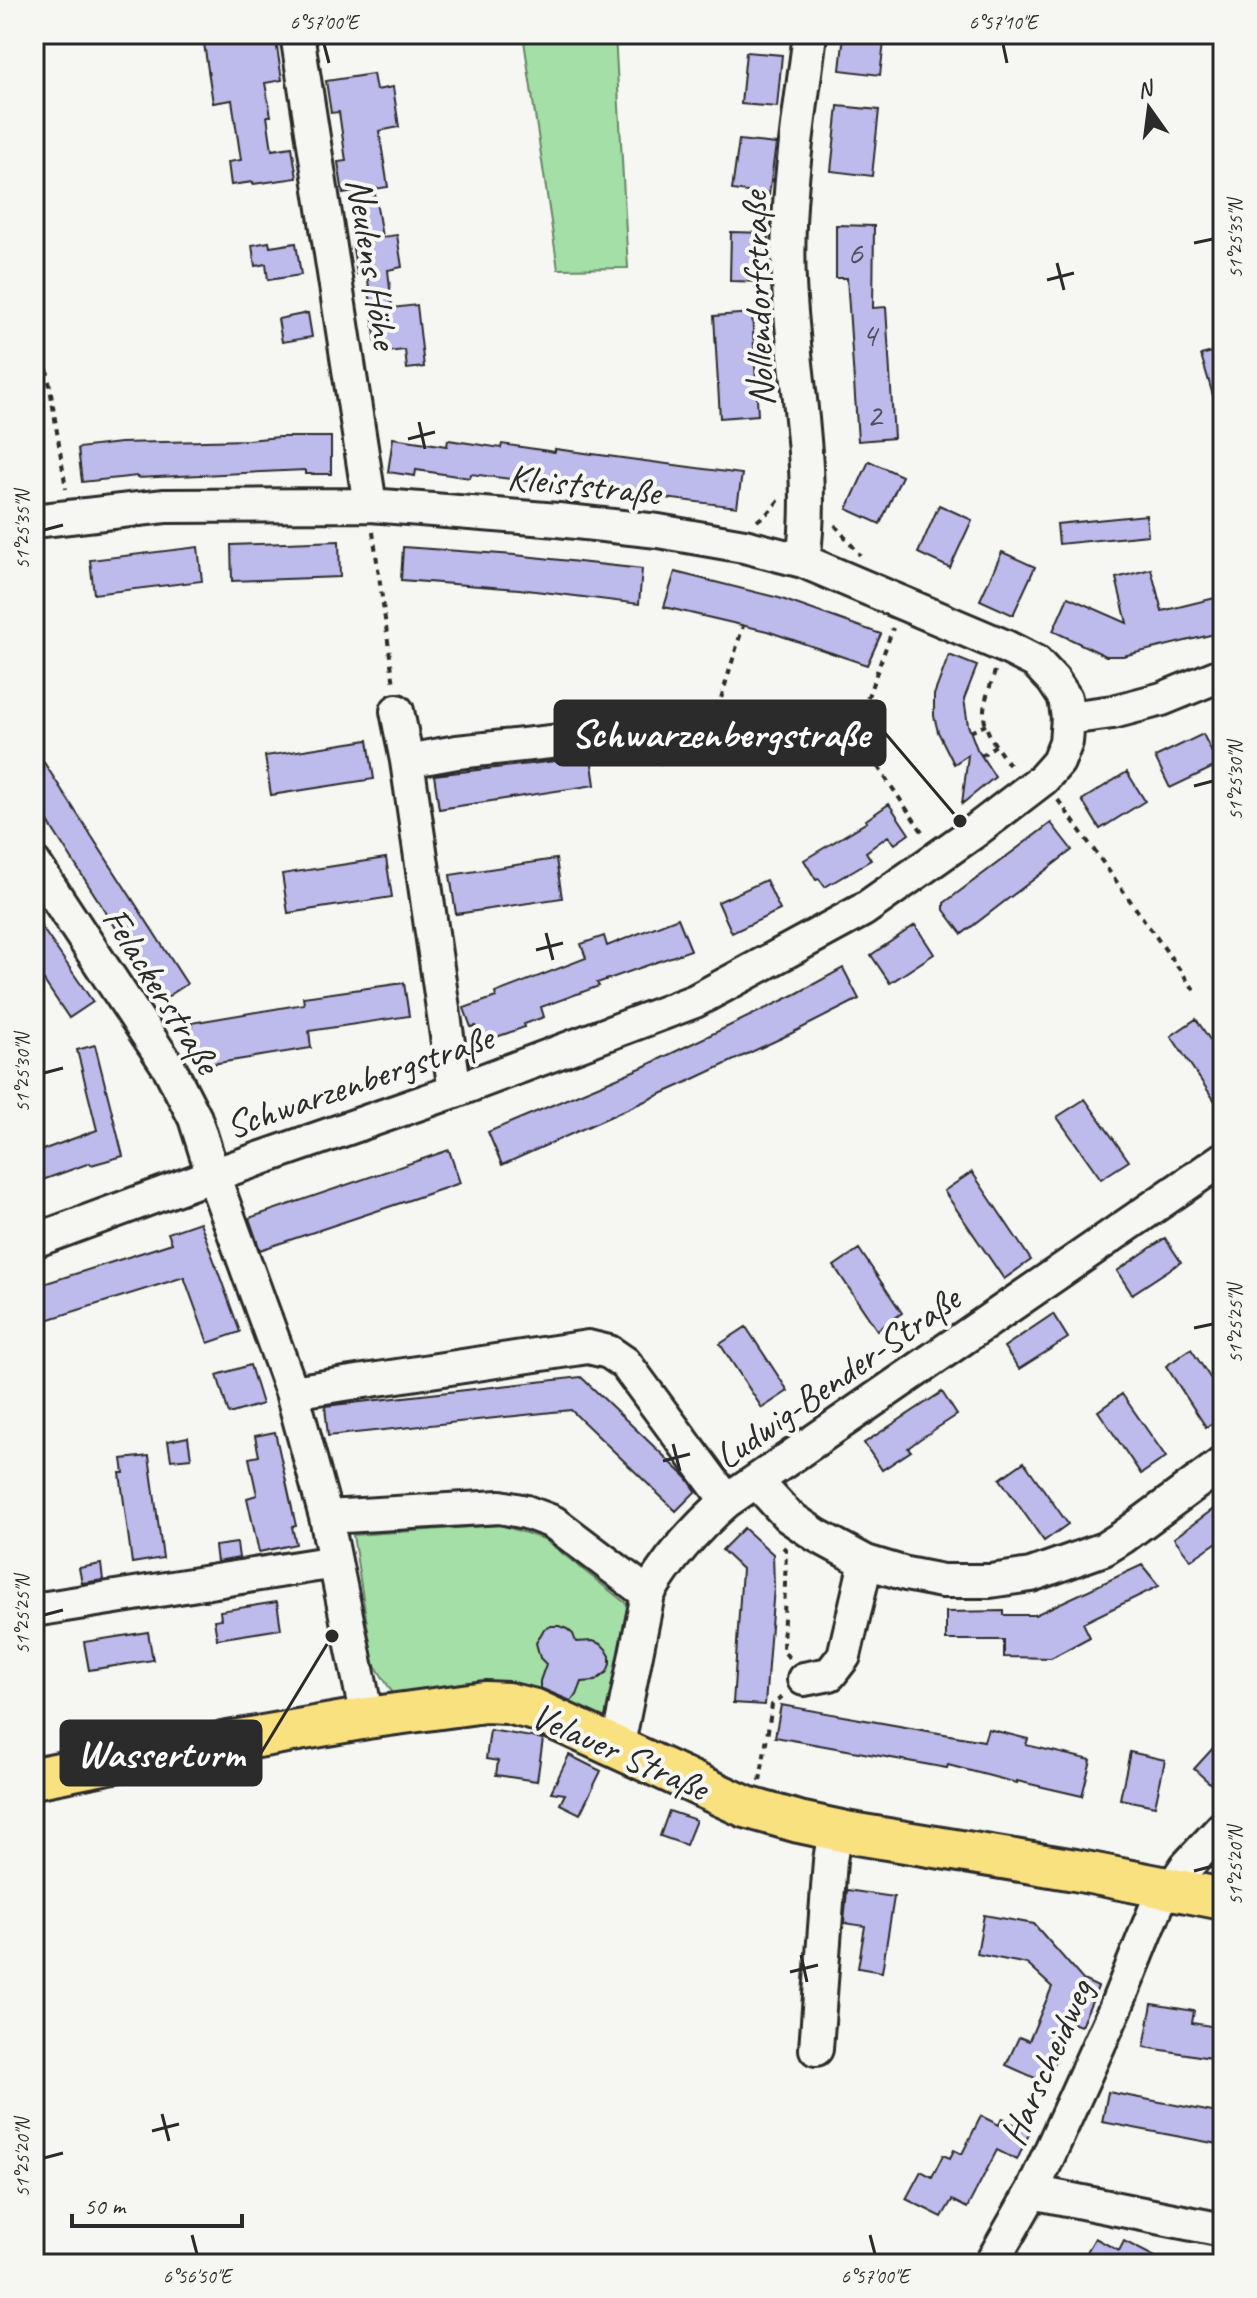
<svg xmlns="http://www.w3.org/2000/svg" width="1257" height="2298" font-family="Caveat,sans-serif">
<rect width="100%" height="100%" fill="#f6f6f2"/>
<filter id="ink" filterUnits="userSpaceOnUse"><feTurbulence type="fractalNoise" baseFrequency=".0125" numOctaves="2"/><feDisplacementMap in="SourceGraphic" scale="16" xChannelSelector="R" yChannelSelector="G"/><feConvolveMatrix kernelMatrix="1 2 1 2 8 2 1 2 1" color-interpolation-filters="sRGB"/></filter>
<g filter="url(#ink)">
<!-- green -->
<path fill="#a3dfa6" stroke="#678568" stroke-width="2" d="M523,34H615L628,268L558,269Z
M501,1525L544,1539L628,1605L612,1731L399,1703L373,1662L353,1535Z"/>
<!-- building -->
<path fill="#bdbaec" stroke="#2b2b2b" stroke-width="2" d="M222,34H275L282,80L265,83L271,116H267L272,150L292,147L297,178L253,184V182L231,185L228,162L241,160L232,100L213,103L203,37Z
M844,34H885L880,75L840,70Z
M746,52L782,55L777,107L741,104Z
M373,74L376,90L393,87L399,127L379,131L388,187L374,189L382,237L397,235L402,267L388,270L392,308L417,305L424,367L407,369L405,350L377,353L367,272L357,274L352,242L360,241L353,192L343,194L338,162L346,161L339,112L331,113L326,81Z
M838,106L879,110L872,176L831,171Z
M739,140L776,144L769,195L732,190Z
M836,225L874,226L873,308L886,307L894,438L858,441L847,278H836Z
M731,232L768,233L767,282L730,281Z
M269,242L270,247L296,243L301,275L268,280L266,264L255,266L252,245Z
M308,313L312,337L282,342L278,319Z
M752,313L758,415L720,418L714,316Z
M1223,349V411L1218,412L1201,355Z
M279,437H331V474H305V470L137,478V476L82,482L78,448L120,443L248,440Z
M393,438L447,446L448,440L501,448L502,444L555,452V449L742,474L737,507L471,474L470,478L416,470L415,476L388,472Z
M869,461L902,476L880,524L847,509Z
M939,505L972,520L950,568L918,553Z
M1146,515L1148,535L1059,544L1057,524Z
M339,541L340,577L232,581L231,545Z
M198,547L202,581L94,594L90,560Z
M403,547L515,555L642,569L639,604L519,589L401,580Z
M1002,552L1035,567L1013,615L980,600Z
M1151,569L1162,611L1223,596V632L1123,656H1106L1053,631L1068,597L1127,623L1116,578Z
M675,572L779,598L881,634L867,665L767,631L664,607Z
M949,655L977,666L964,699L968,725L977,749L995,777L962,804L968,755L954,764L938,732L934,716V695Z
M1203,734L1218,765L1170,788L1155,757Z
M368,740L374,779L271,795L265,756Z
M34,747L187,984L162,1000L34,800Z
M591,757L595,785L439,809L434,775Z
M1127,772L1145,801L1100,829L1082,800Z
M889,804L909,834L895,844L888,836L866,852L871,860L825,887L819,879L816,880L804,860L867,822L866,820Z
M1051,823L1072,850L962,934L944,910V903Z
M386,858L392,897L288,913L282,874Z
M556,859L562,898L456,914L450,875Z
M766,880L780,910L732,933L718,902Z
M34,916L93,1002L69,1018L34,966Z
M678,918L691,950L597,983L599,986L541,1007L544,1017L524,1024L525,1027L482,1042L476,1026L471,1027L464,1008L496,997L495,993L586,958L581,944L604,936L607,946Z
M915,925L934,954L890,983L871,955Z
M843,968L859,999L790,1034L681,1085L502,1165L488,1132L643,1067L796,994Z
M404,983L409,1016L309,1031L311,1048L199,1066L191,1023L304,1004L303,997Z
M1196,1019L1223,1059V1113L1171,1036Z
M95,1045L123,1156L91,1165L90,1163L34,1183V1153L97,1130L77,1050Z
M1085,1099L1129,1161L1101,1179L1057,1117Z
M449,1150L460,1183L260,1250L249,1218Z
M972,1172L1031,1260L1004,1279L944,1191Z
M200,1222L240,1332L208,1343L184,1277L34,1324V1287L172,1243L168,1233Z
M1165,1238L1181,1262L1132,1294L1117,1271Z
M859,1249L902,1313L877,1330L834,1266Z
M1053,1314L1068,1338L1019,1369L1004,1347Z
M746,1327L788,1391L762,1408L720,1344Z
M1191,1349L1223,1397V1416L1206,1427L1166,1366Z
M250,1365L262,1404L229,1414L217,1375Z
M581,1377L687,1478L696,1491L676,1511L571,1410L328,1436L325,1406Z
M942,1392L957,1415L920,1439L908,1448L911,1451L882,1470L864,1443Z
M1122,1394L1166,1457L1141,1474L1098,1411Z
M275,1432L296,1526L292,1527L296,1544L259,1552L247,1498L257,1495L249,1458L259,1456L255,1436Z
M188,1437L191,1458L171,1460L168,1441Z
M149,1456L163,1558L132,1563L120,1473H124L122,1459Z
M1024,1462L1068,1524L1044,1541L1000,1479Z
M1223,1502V1538L1191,1560L1174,1538Z
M744,1528L773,1554L774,1587L765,1705L733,1703L742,1569L722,1550Z
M237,1543L239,1558L217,1562L215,1546Z
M101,1564L103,1580L82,1583L79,1568Z
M1142,1565L1159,1586L1083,1623L1090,1637L1051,1658L1004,1657V1640H946V1612L1004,1611V1615H1035Z
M277,1602L281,1629L217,1639L214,1620L221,1619L220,1611Z
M551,1626H559L567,1629L573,1634L576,1642L593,1641L601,1644L606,1649L610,1656V1664L607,1672L595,1681L582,1682L577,1695L571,1701L540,1688V1681L546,1664L540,1658L536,1643L544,1629Z
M148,1632L153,1660L89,1670L84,1642Z
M781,1705L984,1741L988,1729L1028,1739L1026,1745L1091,1760L1082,1796L1017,1781V1783L948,1765L947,1768L775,1737Z
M490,1730L543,1739L537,1781L496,1775L498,1761L486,1759Z
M1223,1737V1795L1194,1769Z
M1130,1752L1165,1760L1155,1806L1120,1799Z
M569,1755L601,1771L580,1814L560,1804L565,1794L551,1792Z
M669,1811L696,1820L686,1845L660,1836Z
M847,1890L894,1897L882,1972L858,1968L865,1926L844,1923Z
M984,1915L1034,1924L1083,1980L1098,1987L1081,2026L1072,2023L1046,2083L1006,2065L1019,2037L1029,2041L1052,1987L1027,1964L977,1954Z
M1152,2004L1194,2011L1192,2023L1223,2028V2060L1144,2047Z
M1108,2092L1223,2114V2145L1102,2122Z
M981,2116L999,2125L1002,2118L1030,2132L1017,2160L997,2150L967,2208L952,2200L942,2217L906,2199L921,2171L932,2177L943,2155L950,2158L954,2150L962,2154Z
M1095,2238L1119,2251L1124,2241L1169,2264H1080Z"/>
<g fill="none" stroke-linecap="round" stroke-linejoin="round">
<!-- minor casing -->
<g stroke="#2b2b2b" stroke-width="38">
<path id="minor" d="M297,34L370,505
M34,521L165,506L370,505L558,520L658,531L744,546L803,561L1006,647L1036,662L1053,680L1065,698L1068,718L1066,742L1058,762L1043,779L971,834L863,910L695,1001L455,1091L213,1175L34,1241
M803,561C816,468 793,375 789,282C785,199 800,116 810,34
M397,711L407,761L455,1091
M1068,718L1113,712L1162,699L1223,674
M407,761L457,752L588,738
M34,863L170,1069L195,1118L213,1175L292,1392L326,1517L367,1718
M292,1392L588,1347L609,1352L625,1363L727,1501
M756,1481L788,1516L816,1535L866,1562L906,1574L942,1581H990L1031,1575L1104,1549L1123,1537L1223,1463
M326,1517L500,1507L526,1512L553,1522L648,1594
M34,1610L335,1562
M804,1679L830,1674L844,1656L866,1562
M617,1749L648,1594C669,1558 696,1528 727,1501L1223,1159
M1171,1889L1186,1867L1223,1827
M816,2049L830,1861L835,1829
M1032,2192L1223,2230
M991,2264L1032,2192L1115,2009L1164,1888"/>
</g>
<!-- major casing -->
<g stroke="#2b2b2b" stroke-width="46">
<path id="major" d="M34,1778L124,1760L367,1718L485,1702L507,1703L535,1710L746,1807L799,1822L851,1833L1075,1870L1223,1899"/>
</g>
<!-- path -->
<path stroke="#2b2b2b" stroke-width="4" stroke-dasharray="6 6" stroke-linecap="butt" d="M34,286L66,489
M757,521L770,511L779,500
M835,525L860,555
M373,532L394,685
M995,671C992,683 985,697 984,710C982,731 1001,753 1012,769
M855,732L893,628
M970,732L986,725
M613,747L658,763L855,733L925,836
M709,756V738L743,626
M981,756L996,745
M1058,800L1195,991
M783,1547L786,1550L783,1650L789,1658
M760,1781L772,1705L783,1696"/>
<!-- minor -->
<use href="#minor" stroke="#f6f6f2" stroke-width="32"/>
<!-- major -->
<use href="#major" stroke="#fae180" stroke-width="40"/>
</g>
</g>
<!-- ticks -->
<path fill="none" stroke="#2b2b2b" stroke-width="3" d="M324,44L329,63M1003,44L1007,63M1194,243L1213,239M1057,263L1064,290M1047,280L1074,273M419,422L425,449M408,439L435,432M44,530L63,525M1194,786L1213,781M546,933L553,960M536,950L563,943M44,1073L63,1068M1194,1328L1213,1324M673,1444L680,1471M663,1461L690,1454M44,1615L63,1610M1194,1871L1213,1866M801,1955L807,1982M790,1972L818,1965M162,2114L169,2141M152,2131L179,2124M44,2158L63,2153M192,2235L197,2254M870,2235L875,2254"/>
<g text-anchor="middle" stroke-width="8" stroke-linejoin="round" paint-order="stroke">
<!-- number labels -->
<g font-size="34" fill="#504f5b">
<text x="855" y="264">6</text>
<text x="869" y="346">4</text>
<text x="874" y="426">2</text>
</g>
<!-- street labels -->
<g font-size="38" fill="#2b2b2b" stroke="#f6f6f2">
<text transform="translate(373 263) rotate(81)" y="13">Neulens Höhe</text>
<text transform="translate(757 299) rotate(-92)" y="13">Nollendorfstraße</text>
<text transform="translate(584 484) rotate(6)" y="13">Kleiststraße</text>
<text transform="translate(162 990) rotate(58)" y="13">Felackerstraße</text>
<text transform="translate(359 1081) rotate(-19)" y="13">Schwarzenbergstraße</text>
<text transform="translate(837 1377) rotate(-35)" y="13">Ludwig-Bender-Straße</text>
<text transform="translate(620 1751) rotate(24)" y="13">Velauer Straße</text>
<text transform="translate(1046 2062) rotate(-66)" y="13">Harscheidweg</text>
</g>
</g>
<!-- callouts -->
<path fill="none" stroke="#2b2b2b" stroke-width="3" d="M960 821L885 733M332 1636L261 1753"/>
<g fill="#2b2b2b" stroke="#f6f6f2" stroke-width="3">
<circle cx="960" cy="821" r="8"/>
<circle cx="332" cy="1636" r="8"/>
</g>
<g fill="#2b2b2b" stroke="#2b2b2b" stroke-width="3">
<rect x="555" y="701" width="330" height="64" rx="8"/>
<rect x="61" y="1721" width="200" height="64" rx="8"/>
</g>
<g font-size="40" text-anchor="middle" font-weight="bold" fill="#fff">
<text x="720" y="747">Schwarzenbergstraße</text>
<text x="161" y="1767">Wasserturm</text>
</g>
<!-- margin -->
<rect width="1257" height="2298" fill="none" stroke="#f6f6f2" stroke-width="88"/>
<!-- north arrow -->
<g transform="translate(1149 108) rotate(346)" stroke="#f6f6f2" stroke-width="6" paint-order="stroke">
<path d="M0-6L14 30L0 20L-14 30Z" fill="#2b2b2b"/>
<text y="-12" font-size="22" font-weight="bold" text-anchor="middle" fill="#2b2b2b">N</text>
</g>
<!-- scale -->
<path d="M72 2214v12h170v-12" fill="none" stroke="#2b2b2b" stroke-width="4"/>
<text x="84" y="2214" font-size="24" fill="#2b2b2b" stroke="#f6f6f2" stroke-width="6" paint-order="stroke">50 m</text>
<rect x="44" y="44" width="1169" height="2210" fill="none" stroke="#2b2b2b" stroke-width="3"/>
<g font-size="20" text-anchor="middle" fill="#2b2b2b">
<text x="324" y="29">6°57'00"E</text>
<text x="1003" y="29">6°57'10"E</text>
<text transform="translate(1235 239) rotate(-90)" y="7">51°25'35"N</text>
<text transform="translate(22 530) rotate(-90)" y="7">51°25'35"N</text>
<text transform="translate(1235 781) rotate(-90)" y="7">51°25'30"N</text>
<text transform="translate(22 1073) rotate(-90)" y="7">51°25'30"N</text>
<text transform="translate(1235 1324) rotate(-90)" y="7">51°25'25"N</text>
<text transform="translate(22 1615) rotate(-90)" y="7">51°25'25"N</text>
<text transform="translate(1235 1866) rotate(-90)" y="7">51°25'20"N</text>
<text transform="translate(22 2158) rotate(-90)" y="7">51°25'20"N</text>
<text x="197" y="2283">6°56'50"E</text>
<text x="875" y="2283">6°57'00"E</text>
</g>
</svg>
